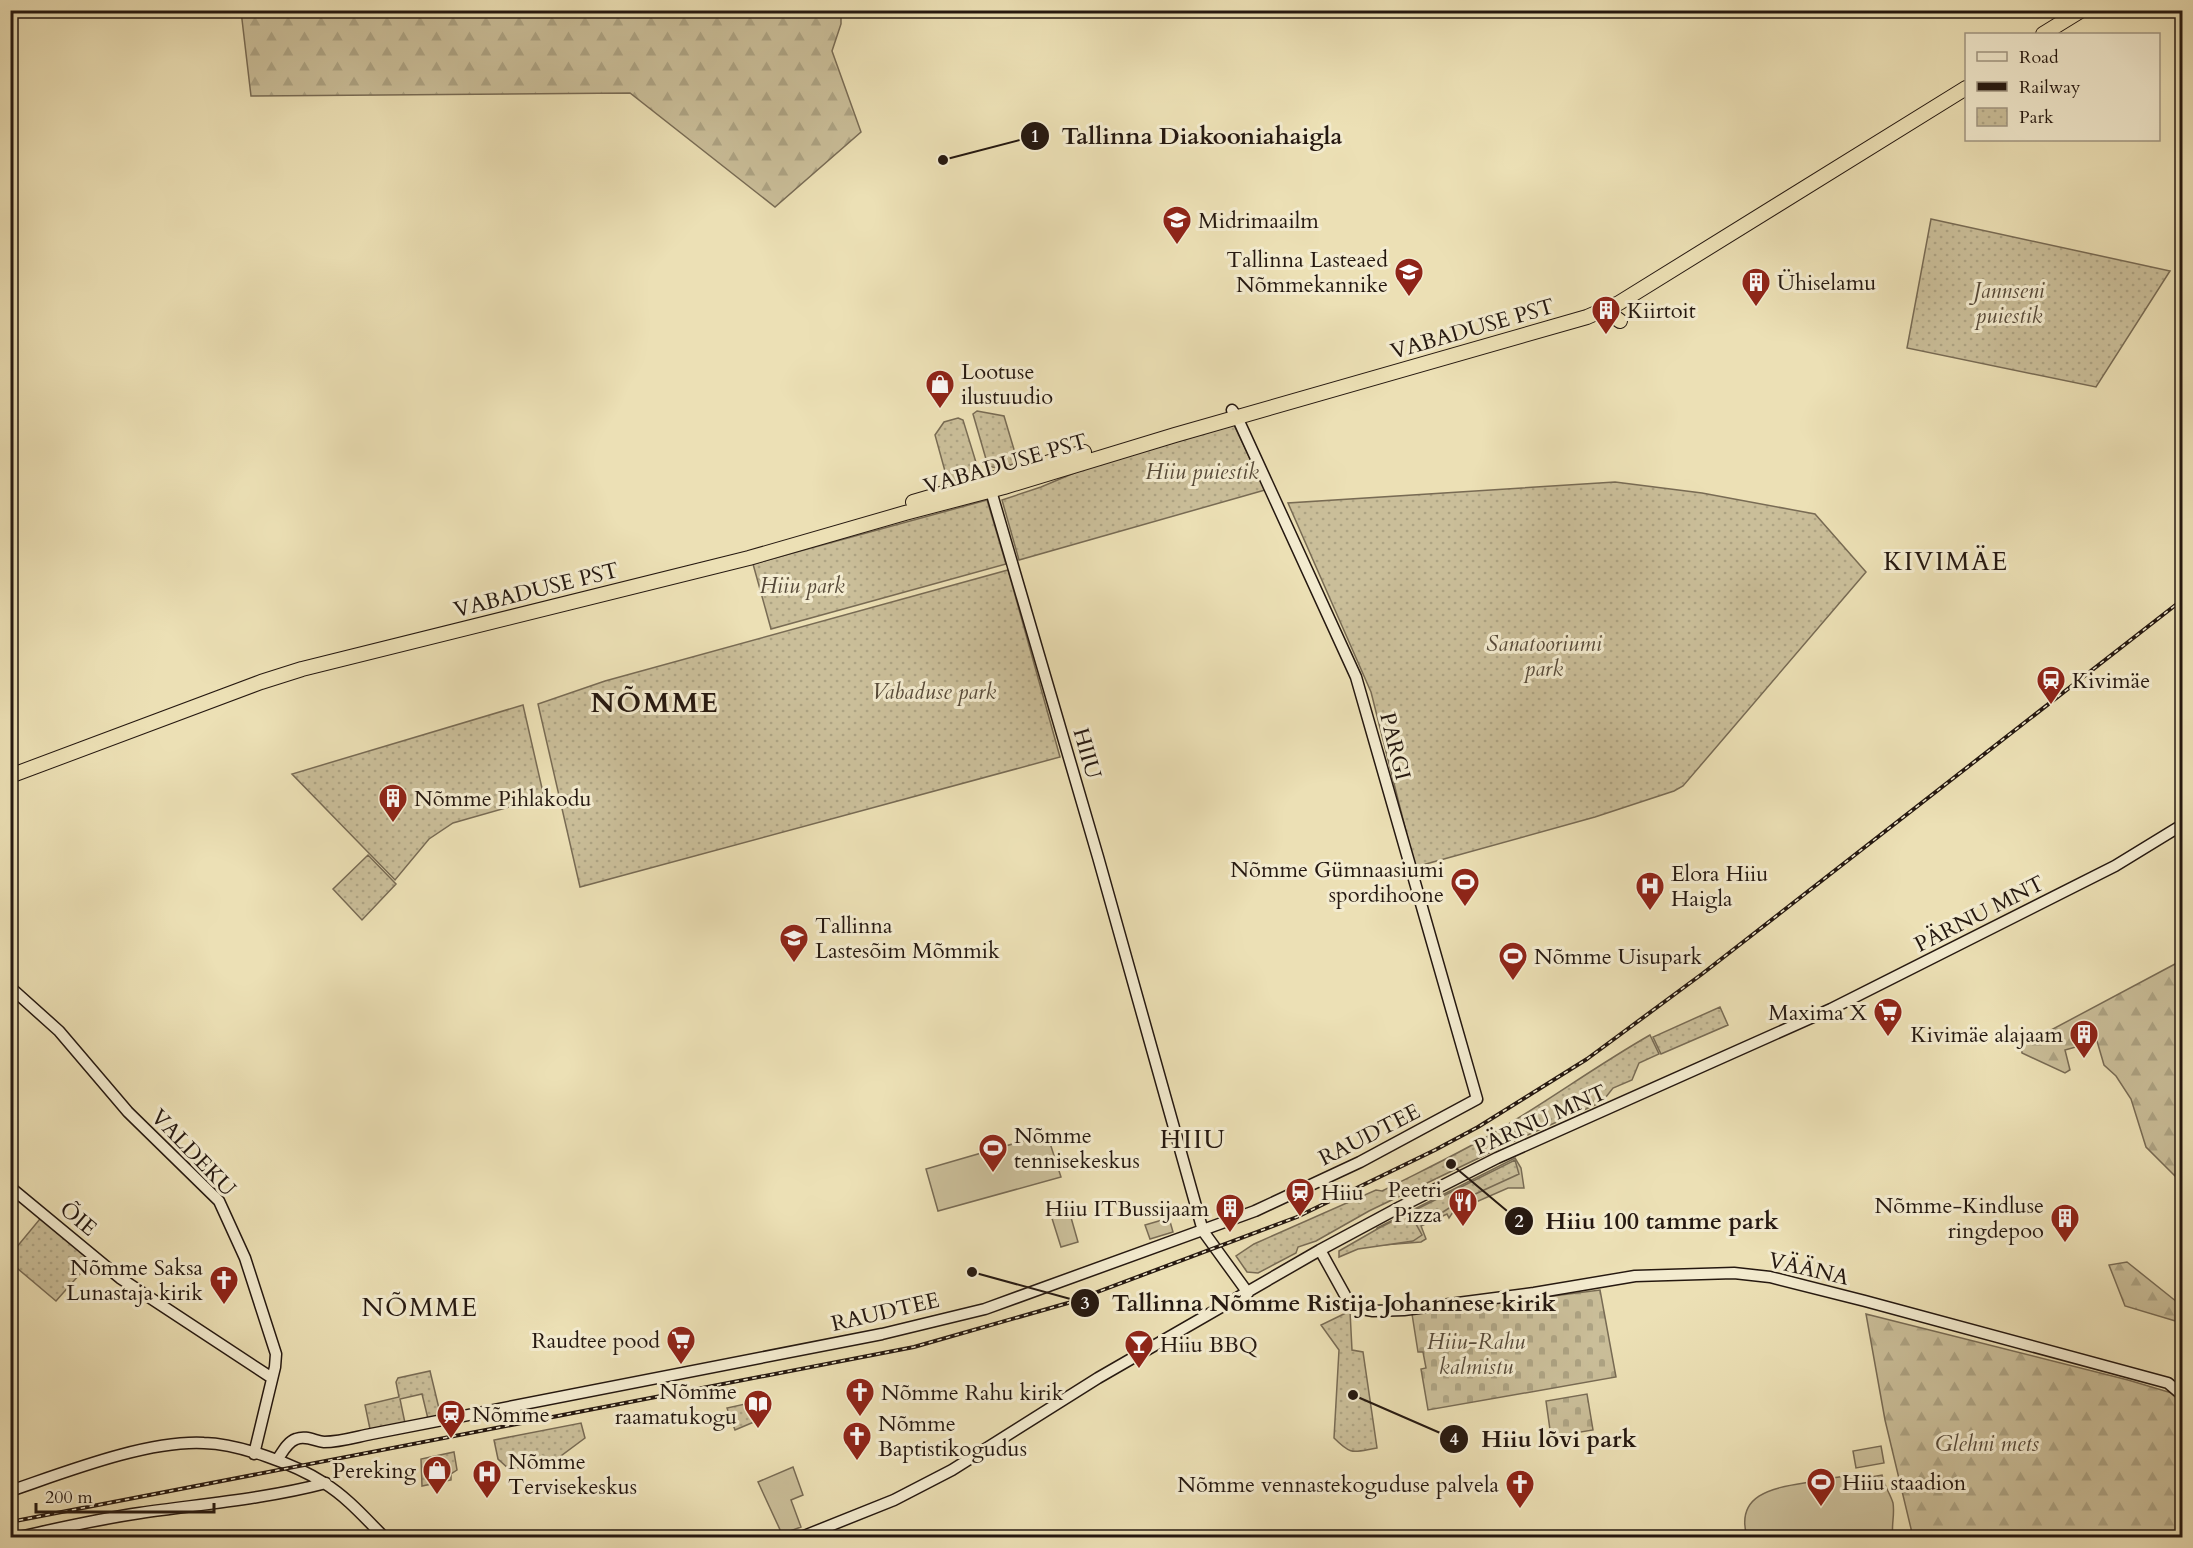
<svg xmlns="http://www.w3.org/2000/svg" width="2193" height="1548" font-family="Cardo,serif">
<defs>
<pattern id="forest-firs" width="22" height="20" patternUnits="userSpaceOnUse" patternTransform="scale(1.5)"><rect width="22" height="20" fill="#cabe99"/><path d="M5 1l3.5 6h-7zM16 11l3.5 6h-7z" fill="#ada383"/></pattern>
<pattern id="cemetery-stones" width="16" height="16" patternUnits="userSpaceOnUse" patternTransform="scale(1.5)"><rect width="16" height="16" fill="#cabe99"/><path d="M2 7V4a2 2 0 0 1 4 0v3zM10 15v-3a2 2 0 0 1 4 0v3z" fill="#ada383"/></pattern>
<pattern id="park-dots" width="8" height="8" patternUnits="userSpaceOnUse" patternTransform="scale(1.5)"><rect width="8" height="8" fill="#cabe99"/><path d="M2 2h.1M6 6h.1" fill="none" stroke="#ada383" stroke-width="1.8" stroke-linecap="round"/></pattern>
</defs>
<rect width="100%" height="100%" fill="#ece0b5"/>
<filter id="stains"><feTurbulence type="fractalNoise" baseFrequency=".00333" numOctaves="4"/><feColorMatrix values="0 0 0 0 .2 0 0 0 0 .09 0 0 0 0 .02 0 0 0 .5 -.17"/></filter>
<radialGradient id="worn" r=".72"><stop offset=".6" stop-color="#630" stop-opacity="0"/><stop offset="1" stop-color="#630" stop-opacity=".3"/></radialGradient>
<!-- grass -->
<path fill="#cabe99" stroke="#786b54" stroke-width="1.5" d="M1047,1134L1061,1177L938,1211L926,1169Z
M1515,1158L1521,1168L1524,1188H1508L1453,1212L1449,1218L1447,1214L1421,1226L1426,1239L1421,1242L1383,1245L1376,1231L1377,1228Z
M1068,1207L1078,1242L1061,1247L1050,1212Z
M1169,1218L1173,1232L1150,1239L1145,1225Z
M1881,1446L1884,1463L1856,1468L1853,1451Z
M793,1467L803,1495L791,1500L801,1527L782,1534L758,1482Z
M1854,1475L1871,1477L1882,1475C1884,1486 1890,1493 1893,1503C1895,1515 1891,1525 1893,1537H1747C1735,1495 1772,1488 1804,1483C1821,1480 1837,1477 1854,1475Z"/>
<!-- forest -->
<path fill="url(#forest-firs)" stroke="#786b54" stroke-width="1.5" d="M241,11H841V24L832,51L861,132L775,207L630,93L251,96Z
M2175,964L2182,970V1183L2146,1147L2131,1099L2116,1076L2104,1065L2097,1041L2065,1050L2070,1070L2065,1073L2022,1053L2021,1046Z
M2127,1262L2182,1306V1323L2125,1306L2109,1265Z
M1866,1314L2128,1380L2182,1396V1537H1913L1885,1420Z"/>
<!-- cemetery -->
<path fill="url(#cemetery-stones)" stroke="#786b54" stroke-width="1.5" d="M1600,1290L1616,1377L1428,1410L1421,1369L1426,1368L1423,1352H1418L1412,1314Z
M1587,1394L1593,1430L1551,1437L1546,1401Z"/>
<!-- park -->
<path fill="url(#park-dots)" stroke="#786b54" stroke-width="1.5" d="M1931,219L2170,271L2096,387L1907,348Z
M977,411L1004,416L1018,463L997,468L988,466L973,414Z
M958,418L963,420L979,472L976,476L964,479L962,474L956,476L957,480L948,482L935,435L944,422Z
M1234,425L1265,490L1019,560L1002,500L1041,487L1086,468Z
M1615,482L1702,493L1815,514L1866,572L1683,786L1674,791L1595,817L1415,867L1371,692L1288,503Z
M987,500L1006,564L771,629L753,564Z
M1008,570L1060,757L580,887L538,704L605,681Z
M523,705L544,797L453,823L429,839L395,880L292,774Z
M368,855L396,884L362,920L333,889Z
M1720,1007L1728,1025L1661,1054L1653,1037Z
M1650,1035L1659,1054L1639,1063L1632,1080L1613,1088L1602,1102L1514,1141L1369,1211L1316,1241L1298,1247L1296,1253L1258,1273L1247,1272L1236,1256L1254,1244L1376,1190L1382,1191C1423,1170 1467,1150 1507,1125C1555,1096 1601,1063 1650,1035Z
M1515,1160L1519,1174L1460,1201L1443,1212L1416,1224L1422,1235L1413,1241L1358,1249L1339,1257V1251L1379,1228Z
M44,1214L95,1257L56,1301L11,1263V1254Z
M1350,1311L1352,1350L1363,1352L1377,1448C1353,1452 1352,1456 1334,1438L1339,1350L1321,1325Z
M430,1371L442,1421L429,1423L422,1394L400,1399L406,1428L371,1434L365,1405L399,1397L396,1382L398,1378Z
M754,1402L761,1419L735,1430L727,1408Z
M581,1423L585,1438L558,1458L510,1470L498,1459L494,1440Z
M454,1452L457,1470L451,1474V1480L422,1486L421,1459Z"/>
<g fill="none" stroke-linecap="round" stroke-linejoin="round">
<!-- secondary casing -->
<g stroke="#251810" stroke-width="13">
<path id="secondary" d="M991,491L1098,857L1203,1231L1248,1293
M10,987L59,1031L128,1112L219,1201L245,1258L276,1354L275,1367L254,1454
M10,1187L120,1278L272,1378
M1320,1250L1346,1297L1362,1309L1373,1311L1404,1310L1534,1293L1635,1276L1734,1273L1770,1277L1865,1301L2168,1383L2182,1395
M277,1460C282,1453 287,1442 296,1439C306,1435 315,1441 324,1442C340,1442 356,1437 371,1434L882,1334L985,1309L1255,1211L1360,1162L1477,1099L1356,677L1237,417L1232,410
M10,1491C66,1472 147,1440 204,1443C239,1444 295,1464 324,1483C347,1497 366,1519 385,1538
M14,1538C56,1529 98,1519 140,1513C202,1504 265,1499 326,1483
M799,1538L894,1500L952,1470L1098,1378L1320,1250L1400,1207L1497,1158L1831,1009L2115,866L2182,825"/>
</g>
<!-- highway casing -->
<g stroke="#251810" stroke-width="16">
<path id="highway" d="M2043,34L2082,10
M1600,312L1612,315L1620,321
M913,502L1084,452
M10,776L261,682L302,669L749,558L905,513L1004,487L1175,435L1587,317L1619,303L1966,88"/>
</g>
<!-- secondary -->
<use href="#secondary" stroke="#f3ebcf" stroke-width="10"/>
<!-- highway -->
<use href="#highway" stroke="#ece0b5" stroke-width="14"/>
<!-- rail casing -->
<g stroke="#251810" stroke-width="4">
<path id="rail" d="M10,1522L914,1347L1068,1303L1297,1217L1435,1150L1478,1127L1587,1059L1702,974L2182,600"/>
</g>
<!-- rail -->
<use href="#rail" stroke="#f3ebcf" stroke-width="1.5" stroke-dasharray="4.5" stroke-linecap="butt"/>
</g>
<!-- icons -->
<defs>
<g id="school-pin" transform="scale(1.5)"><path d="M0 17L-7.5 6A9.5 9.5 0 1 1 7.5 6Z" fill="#8f2418" stroke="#f3ebcf"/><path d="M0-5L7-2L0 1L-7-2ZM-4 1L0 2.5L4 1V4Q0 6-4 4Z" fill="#fff"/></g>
<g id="building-pin" transform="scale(1.5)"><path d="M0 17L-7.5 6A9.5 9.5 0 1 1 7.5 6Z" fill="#8f2418" stroke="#f3ebcf"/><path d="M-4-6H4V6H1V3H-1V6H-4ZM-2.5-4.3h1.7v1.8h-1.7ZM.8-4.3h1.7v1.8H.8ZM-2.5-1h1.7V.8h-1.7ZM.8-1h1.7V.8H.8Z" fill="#fff"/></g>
<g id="shop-pin" transform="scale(1.5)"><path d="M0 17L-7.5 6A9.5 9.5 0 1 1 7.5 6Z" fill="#8f2418" stroke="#f3ebcf"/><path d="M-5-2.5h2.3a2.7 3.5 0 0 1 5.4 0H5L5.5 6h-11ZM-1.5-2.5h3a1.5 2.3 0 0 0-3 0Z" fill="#fff"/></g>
<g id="station-pin" transform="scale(1.5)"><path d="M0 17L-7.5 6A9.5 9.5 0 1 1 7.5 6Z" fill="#8f2418" stroke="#f3ebcf"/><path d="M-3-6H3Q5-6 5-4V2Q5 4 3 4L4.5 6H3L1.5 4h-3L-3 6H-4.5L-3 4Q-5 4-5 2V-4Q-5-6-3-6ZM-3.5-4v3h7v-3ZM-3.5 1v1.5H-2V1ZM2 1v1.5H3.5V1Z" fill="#fff"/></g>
<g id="stadium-pin" transform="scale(1.5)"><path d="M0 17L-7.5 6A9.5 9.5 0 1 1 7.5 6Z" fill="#8f2418" stroke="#f3ebcf"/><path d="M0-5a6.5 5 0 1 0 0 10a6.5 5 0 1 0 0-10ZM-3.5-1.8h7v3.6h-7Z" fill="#fff"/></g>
<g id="hospital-pin" transform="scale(1.5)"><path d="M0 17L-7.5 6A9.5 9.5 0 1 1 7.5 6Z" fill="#8f2418" stroke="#f3ebcf"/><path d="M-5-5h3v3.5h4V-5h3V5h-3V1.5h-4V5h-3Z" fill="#fff"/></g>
<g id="supermarket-pin" transform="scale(1.5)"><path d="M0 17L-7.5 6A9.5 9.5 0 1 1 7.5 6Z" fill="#8f2418" stroke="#f3ebcf"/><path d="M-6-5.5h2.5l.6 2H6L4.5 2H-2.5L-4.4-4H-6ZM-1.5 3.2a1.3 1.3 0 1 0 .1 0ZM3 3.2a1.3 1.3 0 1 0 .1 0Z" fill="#fff"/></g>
<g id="restaurant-pin" transform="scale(1.5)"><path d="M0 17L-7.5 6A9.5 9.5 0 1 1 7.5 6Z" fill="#8f2418" stroke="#f3ebcf"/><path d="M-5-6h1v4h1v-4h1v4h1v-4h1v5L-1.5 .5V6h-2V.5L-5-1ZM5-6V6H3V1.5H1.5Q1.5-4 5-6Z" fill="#fff"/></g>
<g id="church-pin" transform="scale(1.5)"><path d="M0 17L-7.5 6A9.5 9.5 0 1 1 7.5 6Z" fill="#8f2418" stroke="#f3ebcf"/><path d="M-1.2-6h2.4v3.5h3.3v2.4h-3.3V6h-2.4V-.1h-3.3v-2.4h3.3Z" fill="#fff"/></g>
<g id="bar-pin" transform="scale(1.5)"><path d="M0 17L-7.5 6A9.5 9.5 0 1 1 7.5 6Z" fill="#8f2418" stroke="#f3ebcf"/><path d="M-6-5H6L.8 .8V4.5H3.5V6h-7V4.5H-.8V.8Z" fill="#fff"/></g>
<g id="library-pin" transform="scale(1.5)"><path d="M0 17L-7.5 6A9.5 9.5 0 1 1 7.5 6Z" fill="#8f2418" stroke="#f3ebcf"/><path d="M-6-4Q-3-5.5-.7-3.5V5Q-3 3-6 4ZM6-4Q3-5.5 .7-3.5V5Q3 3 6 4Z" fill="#fff"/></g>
</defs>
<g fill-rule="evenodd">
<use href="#school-pin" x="1177" y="220"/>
<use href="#school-pin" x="1409" y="272"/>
<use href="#building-pin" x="1756" y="282"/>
<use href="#building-pin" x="1606" y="310"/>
<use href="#shop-pin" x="940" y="384"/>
<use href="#station-pin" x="2051" y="680"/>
<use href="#building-pin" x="393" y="798"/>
<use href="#stadium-pin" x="1465" y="882"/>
<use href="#hospital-pin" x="1650" y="886"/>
<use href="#school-pin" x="794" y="938"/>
<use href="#stadium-pin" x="1513" y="956"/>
<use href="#supermarket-pin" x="1888" y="1012"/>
<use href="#building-pin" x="2084" y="1034"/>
<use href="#stadium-pin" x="993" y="1148"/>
<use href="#station-pin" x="1300" y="1192"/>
<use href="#restaurant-pin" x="1463" y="1202"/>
<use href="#building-pin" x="1230" y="1208"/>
<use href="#building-pin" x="2065" y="1218"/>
<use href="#church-pin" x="224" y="1280"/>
<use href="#supermarket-pin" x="681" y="1340"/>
<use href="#bar-pin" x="1139" y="1344"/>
<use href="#church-pin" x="860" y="1392"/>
<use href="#library-pin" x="758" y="1404"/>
<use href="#station-pin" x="451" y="1414"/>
<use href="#church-pin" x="857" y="1436"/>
<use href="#shop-pin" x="437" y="1470"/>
<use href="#hospital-pin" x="487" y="1474"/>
<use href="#stadium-pin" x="1821" y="1482"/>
<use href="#church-pin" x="1520" y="1484"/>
</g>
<g text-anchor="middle" stroke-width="6" stroke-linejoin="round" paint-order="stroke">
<!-- poi labels -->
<g font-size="22" fill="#251810" stroke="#f3ebcf" text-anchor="start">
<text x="1198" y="228">Midrimaailm</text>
<text x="1388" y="267" text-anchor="end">Tallinna Lasteaed<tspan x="1388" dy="25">Nõmmekannike</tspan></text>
<text x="1777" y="290">Ühiselamu</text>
<text x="1627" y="318">Kiirtoit</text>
<text x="961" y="379">Lootuse<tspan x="961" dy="25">ilustuudio</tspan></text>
<text x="2072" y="688">Kivimäe</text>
<text x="414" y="806">Nõmme Pihlakodu</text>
<text x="1444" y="877" text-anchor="end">Nõmme Gümnaasiumi<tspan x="1444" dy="25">spordihoone</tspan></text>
<text x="1671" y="881">Elora Hiiu<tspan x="1671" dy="25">Haigla</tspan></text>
<text x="815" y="933">Tallinna<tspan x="815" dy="25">Lastesõim Mõmmik</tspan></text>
<text x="1534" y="964">Nõmme Uisupark</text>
<text x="1867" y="1020" text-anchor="end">Maxima X</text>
<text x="2063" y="1042" text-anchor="end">Kivimäe alajaam</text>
<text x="1014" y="1143">Nõmme<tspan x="1014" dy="25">tennisekeskus</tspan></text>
<text x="1442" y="1197" text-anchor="end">Peetri<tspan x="1442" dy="25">Pizza</tspan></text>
<text x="1321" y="1200">Hiiu</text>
<text x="2044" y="1213" text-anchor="end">Nõmme-Kindluse<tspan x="2044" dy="25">ringdepoo</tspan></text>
<text x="1209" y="1216" text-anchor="end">Hiiu ITBussijaam</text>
<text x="203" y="1275" text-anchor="end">Nõmme Saksa<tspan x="203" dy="25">Lunastaja kirik</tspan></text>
<text x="660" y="1348" text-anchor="end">Raudtee pood</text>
<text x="1160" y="1352">Hiiu BBQ</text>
<text x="737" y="1399" text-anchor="end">Nõmme<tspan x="737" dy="25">raamatukogu</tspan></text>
<text x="881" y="1400">Nõmme Rahu kirik</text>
<text x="472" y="1422">Nõmme</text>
<text x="878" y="1431">Nõmme<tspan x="878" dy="25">Baptistikogudus</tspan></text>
<text x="508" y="1469">Nõmme<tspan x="508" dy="25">Tervisekeskus</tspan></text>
<text x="416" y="1478" text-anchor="end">Pereking</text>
<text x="1842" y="1490">Hiiu staadion</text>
<text x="1499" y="1492" text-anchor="end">Nõmme vennastekoguduse palvela</text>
</g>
<!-- park labels -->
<g font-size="22" font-style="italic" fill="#574a39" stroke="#f3ebcf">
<text x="2009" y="298">Jannseni<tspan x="2009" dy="25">puiestik</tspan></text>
<text x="1202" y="479">Hiiu puiestik</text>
<text x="802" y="593">Hiiu park</text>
<text x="1544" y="651">Sanatooriumi<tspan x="1544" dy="25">park</tspan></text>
<text x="934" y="699">Vabaduse park</text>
<text x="1476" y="1349">Hiiu-Rahu<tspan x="1476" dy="25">kalmistu</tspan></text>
<text x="1987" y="1451">Glehni mets</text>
</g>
<!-- street labels -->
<g font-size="22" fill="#251810" stroke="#f3ebcf">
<text transform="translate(1472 328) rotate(-16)" y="8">VABADUSE PST</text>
<text transform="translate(1005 463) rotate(-16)" y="8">VABADUSE PST</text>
<text transform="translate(536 589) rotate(-14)" y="8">VABADUSE PST</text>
<text transform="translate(1396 746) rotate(76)" y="8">PARGI</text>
<text transform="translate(1088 753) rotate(74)" y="8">HIIU</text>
<text transform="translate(1979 913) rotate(-27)" y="8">PÄRNU MNT</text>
<text transform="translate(1540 1119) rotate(-24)" y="8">PÄRNU MNT</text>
<text transform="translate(1369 1134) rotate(-27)" y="8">RAUDTEE</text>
<text transform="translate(194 1152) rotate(46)" y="8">VALDEKU</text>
<text transform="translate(79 1218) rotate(40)" y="8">ÕIE</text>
<text transform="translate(1809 1268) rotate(13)" y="8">VÄÄNA</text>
<text transform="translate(885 1311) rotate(-13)" y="8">RAUDTEE</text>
</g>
<!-- quarter labels -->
<g font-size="26" letter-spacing="1.5" fill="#251810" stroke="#f3ebcf">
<text x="1946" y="570">KIVIMÄE</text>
<text x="1193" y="1148">HIIU</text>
<text x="420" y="1316">NÕMME</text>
</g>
<!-- district labels -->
<g font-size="28" font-weight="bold" letter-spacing="1.5" fill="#251810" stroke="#f3ebcf">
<text x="655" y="712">NÕMME</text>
</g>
</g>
<!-- callouts -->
<path fill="none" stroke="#251810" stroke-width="2" d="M943 160L1035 136M1451 1164L1519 1221M972 1272L1085 1303M1353 1395L1454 1439"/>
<g fill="#251810" stroke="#f3ebcf" stroke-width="2">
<circle cx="943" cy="160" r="6"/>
<circle cx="1451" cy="1164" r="6"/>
<circle cx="972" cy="1272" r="6"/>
<circle cx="1353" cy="1395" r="6"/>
<circle cx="1035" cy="136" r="15"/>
<circle cx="1519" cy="1221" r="15"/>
<circle cx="1085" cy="1303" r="15"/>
<circle cx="1454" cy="1439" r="15"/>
</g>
<g font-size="18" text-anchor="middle" font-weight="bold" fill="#fff">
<text x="1035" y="142">1</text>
<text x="1519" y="1227">2</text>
<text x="1085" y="1309">3</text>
<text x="1454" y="1445">4</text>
</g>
<g font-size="24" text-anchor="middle" font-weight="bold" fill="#251810" stroke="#f3ebcf" stroke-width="6" stroke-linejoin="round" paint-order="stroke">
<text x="1202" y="144">Tallinna Diakooniahaigla</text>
<text x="1662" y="1229">Hiiu 100 tamme park</text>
<text x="1334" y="1311">Tallinna Nõmme Ristija Johannese kirik</text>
<text x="1559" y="1447">Hiiu lõvi park</text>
</g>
<!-- margin -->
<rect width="2193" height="1548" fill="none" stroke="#ece0b5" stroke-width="36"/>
<rect x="12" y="12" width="2169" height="1524" fill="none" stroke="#251810" stroke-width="3"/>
<rect x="18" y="18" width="2157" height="1512" fill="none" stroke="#251810" stroke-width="1.5"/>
<!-- legend -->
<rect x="1965" y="33" width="195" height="108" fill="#f3ebcf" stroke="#a19783" stroke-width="1.5"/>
<rect x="1977" y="52" width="30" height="9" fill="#f3ebcf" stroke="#a19783" stroke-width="1.5"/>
<text x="2019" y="63" font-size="18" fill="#251810">Road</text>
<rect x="1977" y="82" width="30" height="9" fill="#251810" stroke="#a19783" stroke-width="1.5"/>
<text x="2019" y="93" font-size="18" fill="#251810">Railway</text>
<rect x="1977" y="108" width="30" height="18" fill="url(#park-dots)" stroke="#a19783" stroke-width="1.5"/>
<text x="2019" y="123" font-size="18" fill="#251810">Park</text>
<!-- scale -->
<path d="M36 1503v9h178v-9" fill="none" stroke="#251810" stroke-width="3"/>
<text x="45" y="1503" font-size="18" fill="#251810" stroke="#f3ebcf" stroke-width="4.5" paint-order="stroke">200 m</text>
<rect width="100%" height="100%" filter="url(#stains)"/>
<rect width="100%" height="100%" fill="url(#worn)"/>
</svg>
